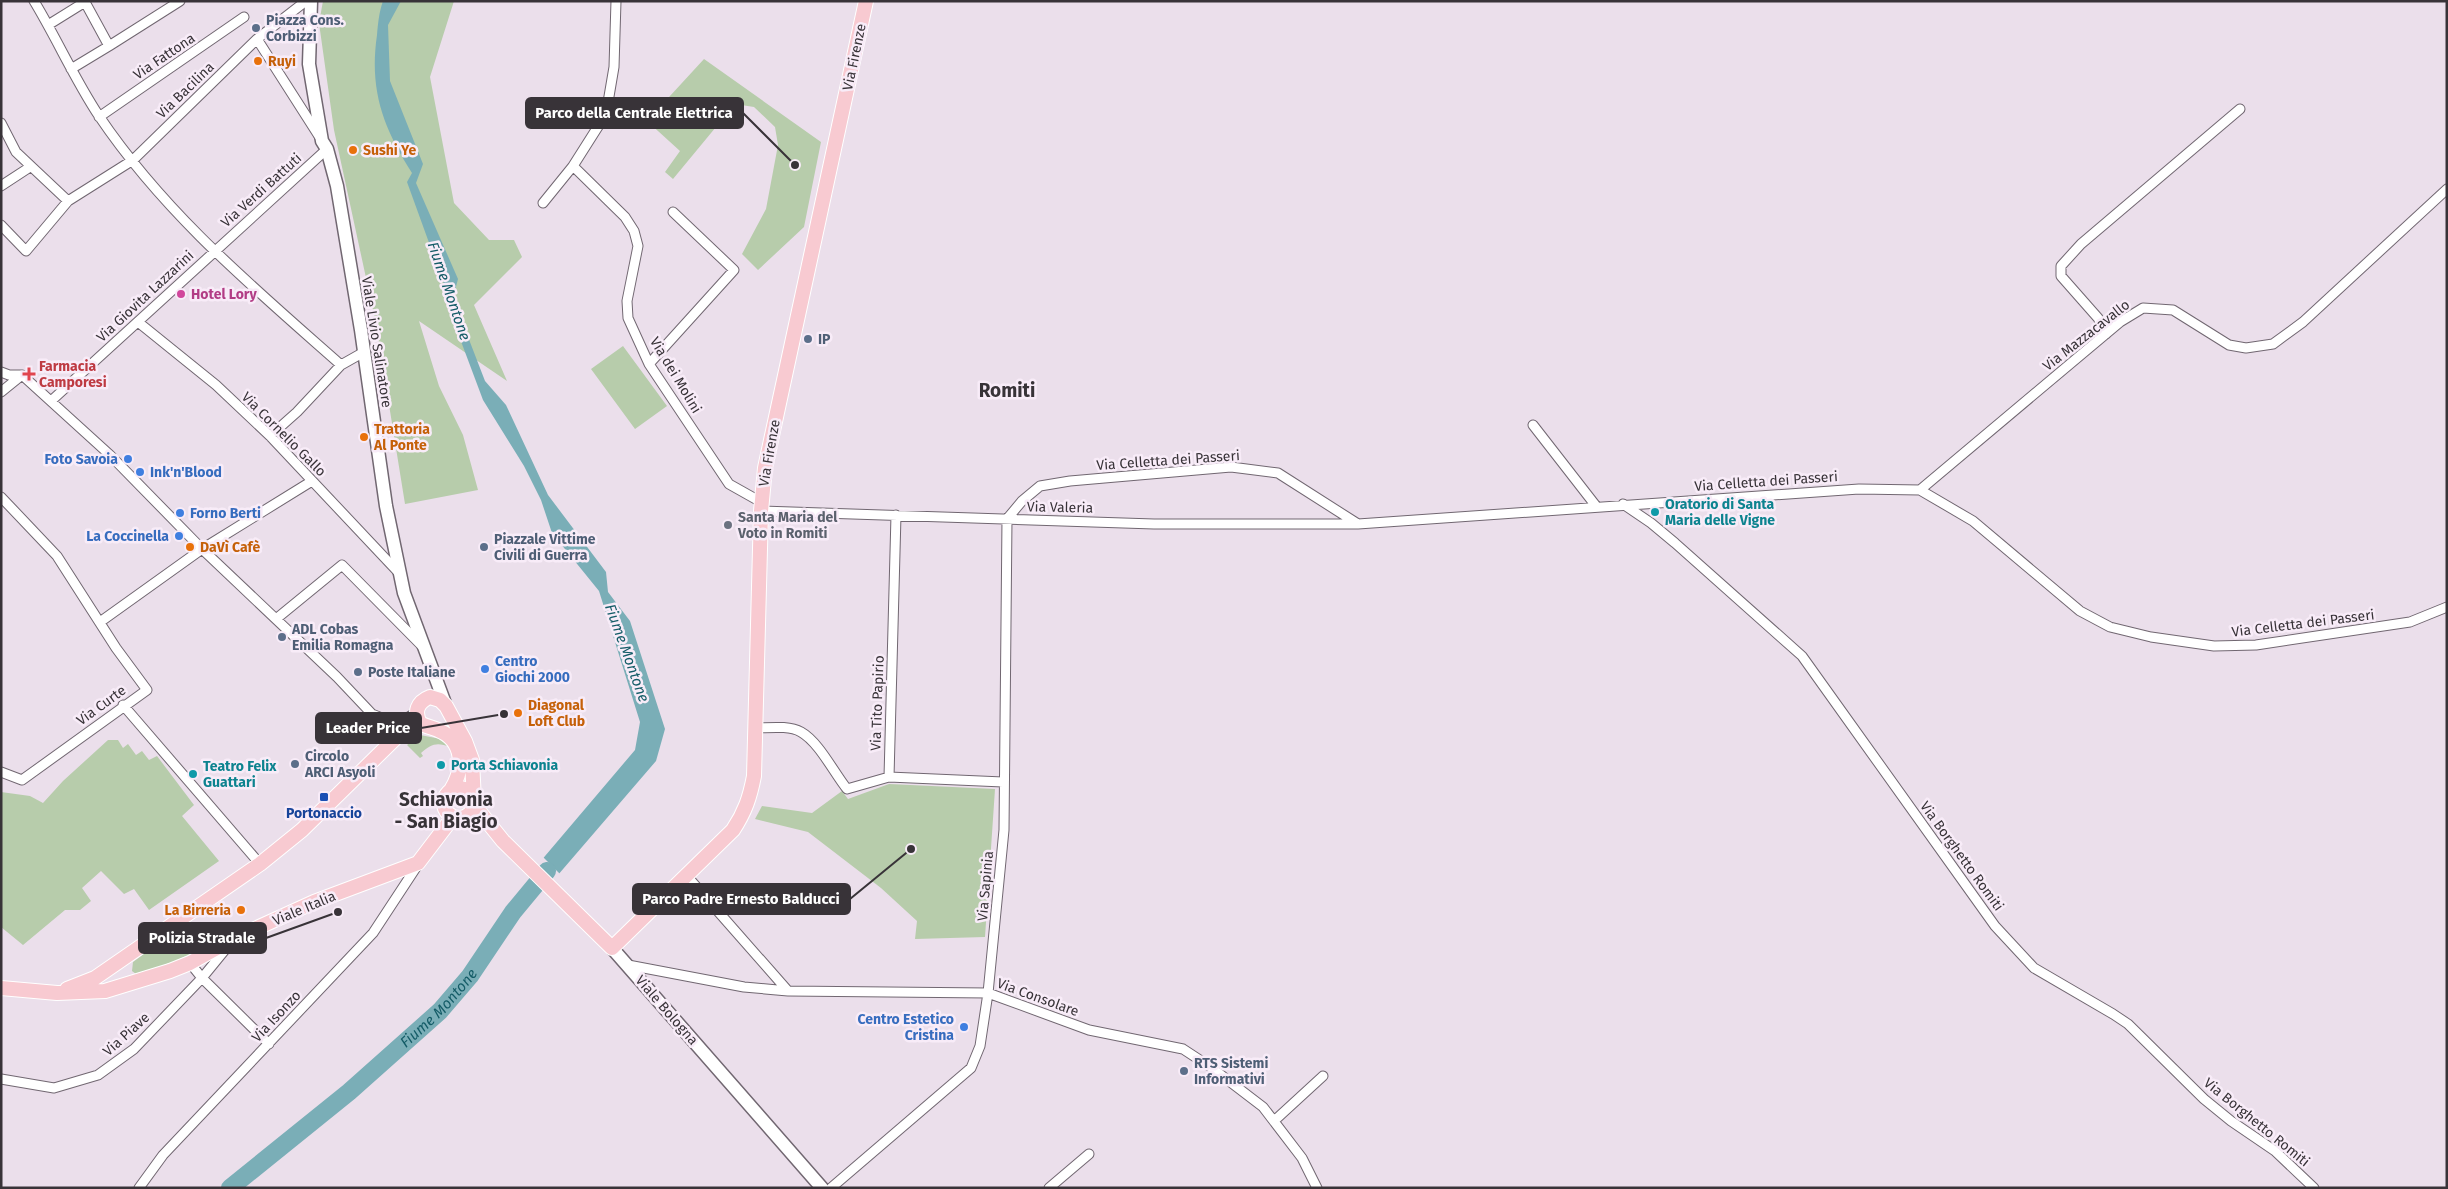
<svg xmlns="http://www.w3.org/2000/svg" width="2448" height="1189" font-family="'Fira Sans',sans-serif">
<rect width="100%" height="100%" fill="#ebdfeb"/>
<!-- green -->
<path fill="#b7ccab" d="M323,1H454L430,77L454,203L489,240H514L522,257L474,305L507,381L419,321L439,386L463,435L478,490L405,504L376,324L334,130L319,23Z
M704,59L821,142L804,227L758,270L742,254L766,209L778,145L775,127L754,107L735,104L673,179L665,172L680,151L647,121Z
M623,346L667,406L635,429L591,369Z
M420,735L441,739L450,747C437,742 431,744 421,753L423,756L420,758L407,745Z
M108,740H118L123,748L128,744L136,755L142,751L149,760L157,756L194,805L182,816L219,861L149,910L134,889L124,894L101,871L82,888L91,901L80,910H65L23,945L1,927V792L30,796L43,803L63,781Z
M889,784L995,789L985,937L915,939L917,921L881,888L808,832L755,819L762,806L812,813L842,791L848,799Z
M171,934L197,951L158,969L136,974L132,971L133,962Z"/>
<!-- water -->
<path fill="#7aaeb7" d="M383,1H401L388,25L390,81L423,164L416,183L458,279L453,298L485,381L506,405L548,495L606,572L608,592L630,621L665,729L656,761L539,897L523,882L635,750L640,722L599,591L552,533L541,500L524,466L483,400L447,304L444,284L407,182L412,173C383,127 369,90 377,35C378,24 379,12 383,1Z"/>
<!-- pier -->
<path fill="#ebdfeb" d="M542,856L561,875L540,899L521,881Z"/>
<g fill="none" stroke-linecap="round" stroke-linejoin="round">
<!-- river -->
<path stroke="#7aaeb7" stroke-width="18" id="s1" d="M230,1188L349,1092L440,1011L470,976L513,912L547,871"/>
<!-- minor casing -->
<g stroke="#716771" stroke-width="11">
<path id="minor" d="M34,1C57,39 75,80 99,116C165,214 254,288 341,365
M616,1L614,67L606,114L573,166L625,217L634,231L638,246L627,301L628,318L649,364L729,484L761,502
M48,25L85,2L109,46L71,69
M257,39L319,136
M109,46L180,1
M99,117L244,17
M1,123L16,152L68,201
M1,186L30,167
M543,203L573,166
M1,225L26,251L68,201L133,160L257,39L306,1
M138,322L216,385L270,436L399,573
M2106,334L2098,318L2061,276V266L2081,244L2240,109
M649,364L734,270L673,212
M1,372L9,375H22L110,455L202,549L337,677L372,714L397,724L412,715
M1,392L22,375
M51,401L327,149
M1533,425L1596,506
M270,436L297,412L341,365L364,352
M1920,490L2120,322L2143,308L2173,310L2229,345L2246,348L2273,344L2303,322L2447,189
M1,497L57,556L116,648L147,690L22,780L1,772
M1623,504L1651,523L1675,543L1802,656L1995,926L2034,968L2113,1014L2128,1024L2204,1099L2231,1121L2275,1151L2314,1188
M761,511L1154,524H1358L1859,489L1920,490L1973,521L2080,611L2110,627L2151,637L2214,646L2256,645L2410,622L2447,607
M896,515L889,777L1003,782
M276,619L342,565L422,646
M100,622L202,549L312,481
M123,705L260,864
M755,728C768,728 789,725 801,732C819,742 834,773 847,789L889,777
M686,875L788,991
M190,963L202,978L269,1044
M628,965L744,987L788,991L988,993L1089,1030L1183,1049L1212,1068L1263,1107L1302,1158L1317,1188
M1,1079L54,1088L98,1075L134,1049L202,978L229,945
M1274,1121L1323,1076
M139,1188L163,1155L373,933L419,863
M831,1188L971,1068L980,1046L988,993L1004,830L1007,519L1022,501L1040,486L1070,481L1231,467L1278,473L1358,524
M1049,1188L1089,1154"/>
</g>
<!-- secondary casing -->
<g stroke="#716771" stroke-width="15">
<path id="secondary" d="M311,1L309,64L322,141L327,149L337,186L361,330L386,506L404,593L446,706
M612,948L822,1188"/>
</g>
<!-- primary casing -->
<g stroke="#fff" stroke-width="16">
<path id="primary" d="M444 803a15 15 0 1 1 30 0a15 15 0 1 1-30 0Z
M451,790C464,769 465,741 438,730C432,727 426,727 420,723C414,712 417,702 430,697L440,700L446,706L465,741L472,760L474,801
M474,805L503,841L612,948L733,830C745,812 750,797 754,776L761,511L765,468L866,1
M176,921V937C188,949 199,948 215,944
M1,988L57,993L105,991L170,971L190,963L235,938L314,902L418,863L453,817
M67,989L95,978L260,864L302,830L417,717"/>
</g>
<!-- minor -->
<use href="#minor" stroke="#fff" stroke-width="9"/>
<!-- secondary -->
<use href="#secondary" stroke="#fff" stroke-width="12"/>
<!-- primary -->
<use href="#primary" stroke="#f8cad1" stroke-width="14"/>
</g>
<!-- markers -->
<g fill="#5c6f8a" stroke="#f8ecf8" stroke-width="2">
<circle cx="256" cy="28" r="5"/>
<circle cx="808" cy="339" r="5"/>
<circle cx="484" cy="547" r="5"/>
<circle cx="282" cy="637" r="5"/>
<circle cx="358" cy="672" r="5"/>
<circle cx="295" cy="764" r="5"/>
<circle cx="1184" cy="1071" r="5"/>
</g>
<g fill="#e8710a" stroke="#f8ecf8" stroke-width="2">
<circle cx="258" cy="61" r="5"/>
<circle cx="353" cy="150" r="5"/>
<circle cx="364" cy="437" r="5"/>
<circle cx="190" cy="547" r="5"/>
<circle cx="518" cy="713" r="5"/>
<circle cx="241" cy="910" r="5"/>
</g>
<circle fill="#d1479c" stroke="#f8ecf8" stroke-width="2" cx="181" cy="294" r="5"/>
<path fill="#e0444e" stroke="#f8ecf8" stroke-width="2" d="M26.5 366.5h5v5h5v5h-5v5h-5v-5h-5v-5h5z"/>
<g fill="#3f7fe0" stroke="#f8ecf8" stroke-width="2">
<circle cx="128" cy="459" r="5"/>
<circle cx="140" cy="472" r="5"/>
<circle cx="180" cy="513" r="5"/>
<circle cx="179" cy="536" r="5"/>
<circle cx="485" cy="669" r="5"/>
<circle cx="964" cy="1027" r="5"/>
</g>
<g fill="#0f9aa8" stroke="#f8ecf8" stroke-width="2">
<circle cx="1655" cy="512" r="5"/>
<circle cx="441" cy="765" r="5"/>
<circle cx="193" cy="774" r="5"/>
</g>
<circle fill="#6b7280" stroke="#f8ecf8" stroke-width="2" cx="728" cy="525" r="5"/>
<rect fill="#1a4fb4" stroke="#f8ecf8" stroke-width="2" x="319" y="792" width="10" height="10" rx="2.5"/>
<g text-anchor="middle" stroke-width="5" stroke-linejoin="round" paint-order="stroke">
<!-- service labels -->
<g font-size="14" font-weight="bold" fill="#4e5e75" stroke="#f8ecf8" text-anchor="start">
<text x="266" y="25">Piazza Cons.<tspan x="266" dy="16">Corbizzi</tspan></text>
<text x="818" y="344">IP</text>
<text x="494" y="544">Piazzale Vittime<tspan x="494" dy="16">Civili di Guerra</tspan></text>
<text x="292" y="634">ADL Cobas<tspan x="292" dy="16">Emilia Romagna</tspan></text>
<text x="368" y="677">Poste Italiane</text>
<text x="305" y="761">Circolo<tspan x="305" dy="16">ARCI Asyoli</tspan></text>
<text x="1194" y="1068">RTS Sistemi<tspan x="1194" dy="16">Informativi</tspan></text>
</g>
<!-- street labels -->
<g font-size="14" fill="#383338" stroke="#f8ecf8">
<text transform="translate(164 56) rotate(-34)" y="5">Via Fattona</text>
<text transform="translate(854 57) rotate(-78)" y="5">Via Firenze</text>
<text transform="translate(185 90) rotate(-44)" y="5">Via Bacilina</text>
<text transform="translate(261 190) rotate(-42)" y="5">Via Verdi Battuti</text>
<text transform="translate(145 296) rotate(-43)" y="5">Via Giovita Lazzarini</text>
<text transform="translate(2086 335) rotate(-38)" y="5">Via Mazzacavallo</text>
<text transform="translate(377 342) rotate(81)" y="5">Viale Livio Salinatore</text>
<text transform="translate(676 375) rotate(59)" y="5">Via dei Molini</text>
<text transform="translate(284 434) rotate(45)" y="5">Via Cornelio Gallo</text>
<text transform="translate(769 453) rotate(-80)" y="5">Via Firenze</text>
<text transform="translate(1168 460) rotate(-4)" y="5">Via Celletta dei Passeri</text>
<text transform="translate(1766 481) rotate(-4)" y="5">Via Celletta dei Passeri</text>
<text transform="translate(1060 507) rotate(1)" y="5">Via Valeria</text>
<text transform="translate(2303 623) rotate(-7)" y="5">Via Celletta dei Passeri</text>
<text transform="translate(877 703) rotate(-88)" y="5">Via Tito Papirio</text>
<text transform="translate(101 705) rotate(-36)" y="5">Via Curte</text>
<text transform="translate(1962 856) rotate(54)" y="5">Via Borghetto Romiti</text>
<text transform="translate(985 886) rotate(-85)" y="5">Via Sapinia</text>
<text transform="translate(304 908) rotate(-23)" y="5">Viale Italia</text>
<text transform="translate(1038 997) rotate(20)" y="5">Via Consolare</text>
<text transform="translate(667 1010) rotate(49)" y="5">Viale Bologna</text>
<text transform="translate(276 1016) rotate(-47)" y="5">Via Isonzo</text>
<text transform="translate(126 1034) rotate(-42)" y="5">Via Piave</text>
<text transform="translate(2257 1122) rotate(39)" y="5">Via Borghetto Romiti</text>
</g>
<!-- food labels -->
<g font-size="14" font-weight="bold" fill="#c56008" stroke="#f8ecf8" text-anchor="start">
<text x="268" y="66">Ruyi</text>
<text x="363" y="155">Sushi Ye</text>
<text x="374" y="434">Trattoria<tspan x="374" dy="16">Al Ponte</tspan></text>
<text x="200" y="552">DaVì Cafè</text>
<text x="528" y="710">Diagonal<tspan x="528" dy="16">Loft Club</tspan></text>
<text x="231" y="915" text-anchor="end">La Birreria</text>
</g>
<!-- hotel labels -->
<g font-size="14" font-weight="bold" fill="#b23c85" stroke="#f8ecf8" text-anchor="start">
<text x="191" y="299">Hotel Lory</text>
</g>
<!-- health labels -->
<g font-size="14" font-weight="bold" fill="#be3a42" stroke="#f8ecf8" text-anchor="start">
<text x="39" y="371">Farmacia<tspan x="39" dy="16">Camporesi</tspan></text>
</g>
<!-- shop labels -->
<g font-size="14" font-weight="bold" fill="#366cbe" stroke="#f8ecf8" text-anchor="end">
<text x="118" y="464">Foto Savoia</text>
<text x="150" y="477" text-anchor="start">Ink'n'Blood</text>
<text x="190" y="518" text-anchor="start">Forno Berti</text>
<text x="169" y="541">La Coccinella</text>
<text x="495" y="666" text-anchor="start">Centro<tspan x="495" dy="16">Giochi 2000</tspan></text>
<text x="954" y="1024">Centro Estetico<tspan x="954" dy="16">Cristina</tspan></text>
</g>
<!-- culture labels -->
<g font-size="14" font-weight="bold" fill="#0d838f" stroke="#f8ecf8" text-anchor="start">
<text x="1665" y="509">Oratorio di Santa<tspan x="1665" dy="16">Maria delle Vigne</tspan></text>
<text x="451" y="770">Porta Schiavonia</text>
<text x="203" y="771">Teatro Felix<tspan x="203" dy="16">Guattari</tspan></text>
</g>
<!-- worship labels -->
<g font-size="14" font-weight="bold" fill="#5b616d" stroke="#f8ecf8" text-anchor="start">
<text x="738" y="522">Santa Maria del<tspan x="738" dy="16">Voto in Romiti</tspan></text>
</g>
<!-- transit labels -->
<g font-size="14" font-weight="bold" fill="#164399" stroke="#f8ecf8">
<text x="324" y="818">Portonaccio</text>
</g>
<!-- water labels -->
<g font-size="15" font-style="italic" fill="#145c67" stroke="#f8ecf8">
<text transform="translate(449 291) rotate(71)" y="5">Fiume Montone</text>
<text transform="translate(627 653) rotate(70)" y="5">Fiume Montone</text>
<text dy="5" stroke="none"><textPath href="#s1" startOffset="276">Fiume Montone</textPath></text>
</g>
<!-- district labels -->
<g font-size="19" font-weight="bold" fill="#383338" stroke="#f8ecf8">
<text x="1007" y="397">Romiti</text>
<text x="446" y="806">Schiavonia<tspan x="446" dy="22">- San Biagio</tspan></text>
</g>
</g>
<!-- callouts -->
<path fill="none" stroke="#383338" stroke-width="2" d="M795 165L743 113M504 714L421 728M911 849L850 899M338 912L266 938"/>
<g fill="#383338" stroke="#f8ecf8" stroke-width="2">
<circle cx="795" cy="165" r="5"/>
<circle cx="504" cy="714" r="5"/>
<circle cx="911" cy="849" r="5"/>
<circle cx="338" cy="912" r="5"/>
</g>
<g fill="#383338" stroke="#383338" stroke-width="2">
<rect x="526" y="98" width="217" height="30" rx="5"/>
<rect x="316" y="713" width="105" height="30" rx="5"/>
<rect x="633" y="884" width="217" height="30" rx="5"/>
<rect x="139" y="923" width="127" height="30" rx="5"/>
</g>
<g font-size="15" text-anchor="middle" font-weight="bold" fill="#fff">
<text x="634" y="118">Parco della Centrale Elettrica</text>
<text x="368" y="733">Leader Price</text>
<text x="741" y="904">Parco Padre Ernesto Balducci</text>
<text x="202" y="943">Polizia Stradale</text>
</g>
<!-- border -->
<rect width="2448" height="1189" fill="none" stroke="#383338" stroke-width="5"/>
</svg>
